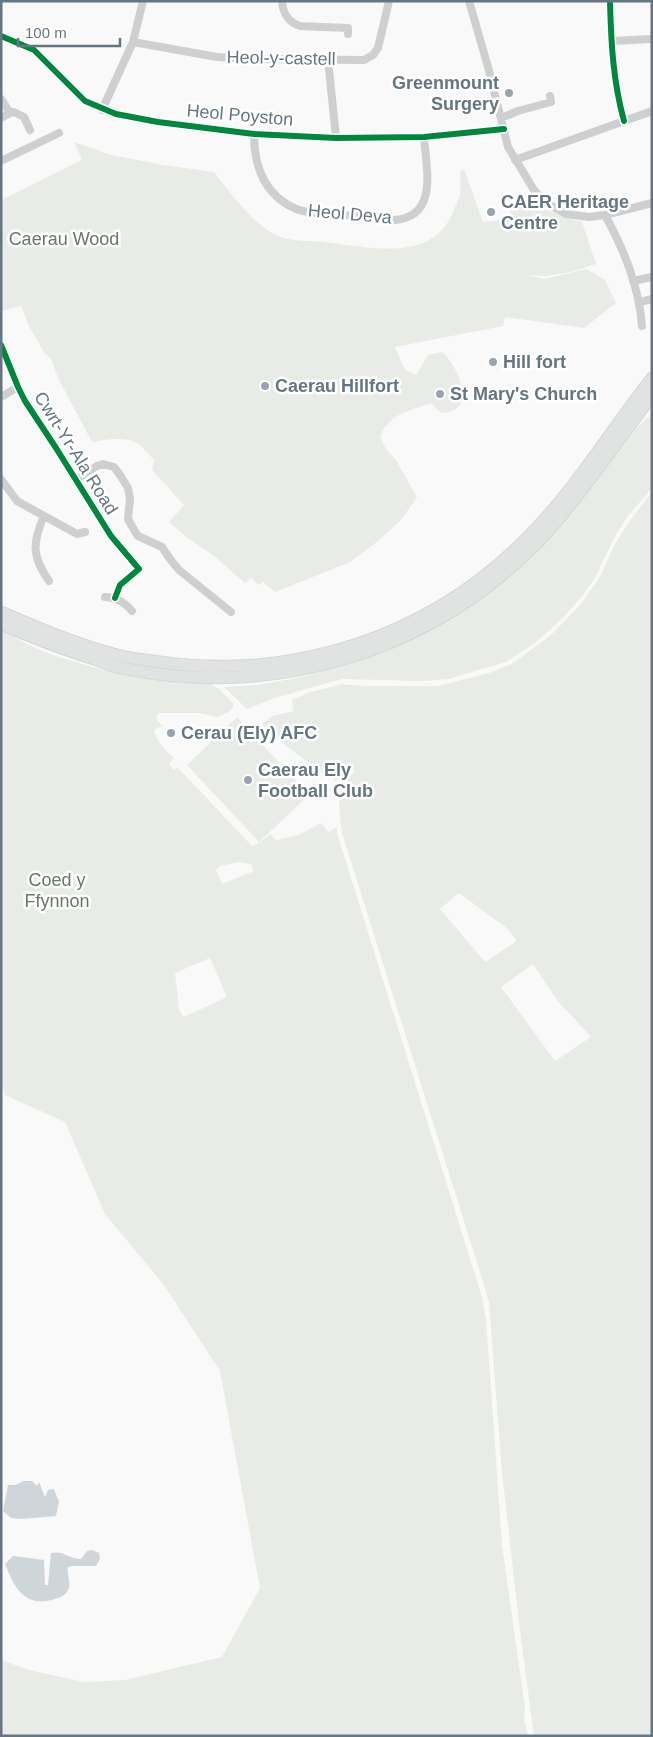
<svg xmlns="http://www.w3.org/2000/svg" width="653" height="1737" font-family="Helvetica,sans-serif">
<rect width="100%" height="100%" fill="#f9f9f9"/>
<!-- green -->
<path fill="#e8ebe6" fill-rule="evenodd" d="M74,142L111,155L163,165L214,172C227,189 254,224 272,233C293,244 309,239 331,243C373,248 433,262 453,212C455,206 459,200 460,194C461,187 460,179 460,171L464,169L483,222L511,219L510,209L518,206L531,195C546,210 561,218 582,222L596,264L571,272L546,276L527,275L544,279L587,269L605,280L616,303L584,328L505,317L503,326L395,347L405,370L416,375L428,355L442,352C455,362 476,404 451,411C447,412 444,414 440,412C437,410 434,406 432,403C417,408 395,413 386,426C383,429 382,433 380,437L386,449L395,459L417,497L401,520L378,541L350,562L275,592L263,582L259,585L251,578L245,583L213,555L189,539L169,522L184,505L152,470L154,460C149,455 143,446 137,443C123,436 106,440 92,442L58,378L51,358L45,354L29,326L21,306L1,311V200L82,160Z
M652,415V488L628,516L616,534L595,578L583,595L563,618L536,642L506,662L448,679L421,681L342,679L274,698L247,709L224,687L258,685L306,676L358,661L413,639L445,622L491,591L540,548L619,446L622,448C631,435 638,424 652,415Z
M652,492V1736H534L519,1623L502,1472L489,1302L486,1291L342,833C340,811 333,787 354,773L352,767L336,781C319,772 303,759 288,747C279,739 269,734 262,724L272,716L294,711L292,700L308,693L342,684L364,686H438L489,673L512,664L551,635L580,605L600,577L615,544L631,519ZM459,893L508,929L517,941L485,962L440,909ZM533,964L557,1000L591,1037L555,1061L501,987Z
M1,630C17,638 33,648 50,654C105,673 154,681 212,683L213,686L218,688L233,703V707L229,712L217,717L198,713H158L156,719L162,726L154,730C157,743 164,749 174,758L169,763L173,770L177,767L252,846L259,843L270,834L276,840L299,835L321,823L328,832L337,827V833L482,1297L486,1319L502,1545L525,1708L524,1720L528,1736H1V1660L29,1670L84,1682L125,1680L222,1657L260,1588L220,1371L164,1285L105,1214L65,1122L5,1095L1,1081ZM238,862L251,864L254,871L222,884L216,870L220,866ZM210,958L227,997L184,1017L179,1010L175,973Z
M237,717L309,795L259,842L187,765Z"/>
<!-- water -->
<path fill="#ced6d9" d="M24,1481H32L37,1486L39,1482L45,1497L48,1490L54,1489L59,1502L56,1516L21,1519L11,1518L3,1511L8,1485H15Z
M92,1550L99,1553L100,1559L96,1566H72L68,1567C66,1575 72,1583 68,1590C65,1597 57,1598 52,1600C23,1607 14,1586 5,1564L13,1556L44,1560L45,1585H48L51,1553C63,1550 69,1559 81,1559L87,1551Z"/>
<g fill="none" stroke-linecap="round" stroke-linejoin="round">
<!-- primary casing -->
<g stroke="#d5d6d7" stroke-width="13">
<path id="primary" d="M1,612C40,629 80,646 121,656C134,659 147,660 160,662C296,681 431,636 528,537C576,489 611,430 652,378
M1,624C32,637 59,648 91,658C101,661 111,666 121,668C272,699 427,654 536,544C552,528 567,509 581,491C605,459 629,427 652,395"/>
</g>
<!-- street -->
<path stroke="#cecfd0" stroke-width="8" d="M282,1C283,14 288,22 300,26L348,28V34
M469,1L488,67L508,147L534,190L545,202L566,214L589,217L605,215C624,250 639,286 642,326
M610,1C611,42 613,81 624,121
M1,36L34,50L85,101L116,114L158,122L254,134L336,138L424,137L504,129
M611,41L652,39
M133,42L217,57L250,59L364,60L373,55L378,48L389,1
M328,59L336,138
M1,99L10,113L1,118
M102,110L133,42L143,1
M10,113L14,112L24,117L30,130
M501,118L518,111L551,102L550,96
M254,134C254,165 264,195 296,209C308,214 324,213 337,214C357,216 376,218 395,220C439,216 426,168 424,137
M515,160L652,111
M1,161L59,133
M605,215L652,203
M633,281L652,277
M640,302L652,299
M1,345L18,387L25,401L56,448L111,536L139,569L120,585L115,598
M1,397L18,387
M1,479L17,501L77,534L85,532
M75,480L97,466L103,464L114,467L120,475L128,488L130,499L128,519L134,530L138,536L162,547L170,559L179,570L231,612
M44,516C32,543 32,557 49,581
M105,597C118,598 124,602 132,611"/>
<!-- primary -->
<use href="#primary" stroke="#e1e2e2" stroke-width="11"/>
<!-- cycleway casing -->
<g stroke="#fff" stroke-width="9">
<path id="cycleway" d="M610,1C611,42 613,81 624,121
M1,36L34,50L85,101L116,114L158,122L254,134L336,138L424,137L504,129
M1,345L18,387L25,401L56,448L111,536L139,569L120,585L115,598"/>
</g>
<!-- cycleway -->
<use href="#cycleway" stroke="#00873e" stroke-width="6"/>
</g>
<!-- markers -->
<g fill="#99a4ac" stroke="#fff" stroke-width="2">
<circle cx="509" cy="93" r="5"/>
<circle cx="491" cy="212" r="5"/>
<circle cx="493" cy="362" r="5"/>
<circle cx="265" cy="386" r="5"/>
<circle cx="440" cy="394" r="5"/>
<circle cx="171" cy="733" r="5"/>
<circle cx="248" cy="780" r="5"/>
</g>
<g text-anchor="middle" stroke-width="5" stroke-linejoin="round" paint-order="stroke">
<!-- street labels -->
<g font-size="18" fill="#657683" stroke="#fff">
<text transform="translate(281 58) rotate(1)" y="6">Heol-y-castell</text>
<text transform="translate(240 115) rotate(5)" y="6">Heol Poyston</text>
<text transform="translate(350 214) rotate(5)" y="6">Heol Deva</text>
<text transform="translate(76 453) rotate(58)" y="6">Cwrt-Yr-Ala Road</text>
</g>
<!-- poi labels -->
<g font-size="18" font-weight="bold" fill="#657683" stroke="#fff" text-anchor="start">
<text x="499" y="89" text-anchor="end">Greenmount<tspan x="499" dy="21">Surgery</tspan></text>
<text x="501" y="208">CAER Heritage<tspan x="501" dy="21">Centre</tspan></text>
<text x="503" y="368">Hill fort</text>
<text x="275" y="392">Caerau Hillfort</text>
<text x="450" y="400">St Mary's Church</text>
<text x="181" y="739">Cerau (Ely) AFC</text>
<text x="258" y="776">Caerau Ely<tspan x="258" dy="21">Football Club</tspan></text>
</g>
<!-- park labels -->
<g font-size="18" fill="#687a64" stroke="#fff">
<text x="64" y="245">Caerau Wood</text>
<text x="57" y="886">Coed y<tspan x="57" dy="21">Ffynnon</tspan></text>
</g>
</g>
<!-- border -->
<rect width="653" height="1737" fill="none" stroke="#657683" stroke-width="5"/>
<!-- scale -->
<path d="M18 38v8h102v-8" fill="none" stroke="#657683" stroke-width="2.5"/>
<text x="25" y="38" font-size="15" fill="#657683" stroke="#ffffff" stroke-width="4" paint-order="stroke">100 m</text>
</svg>
